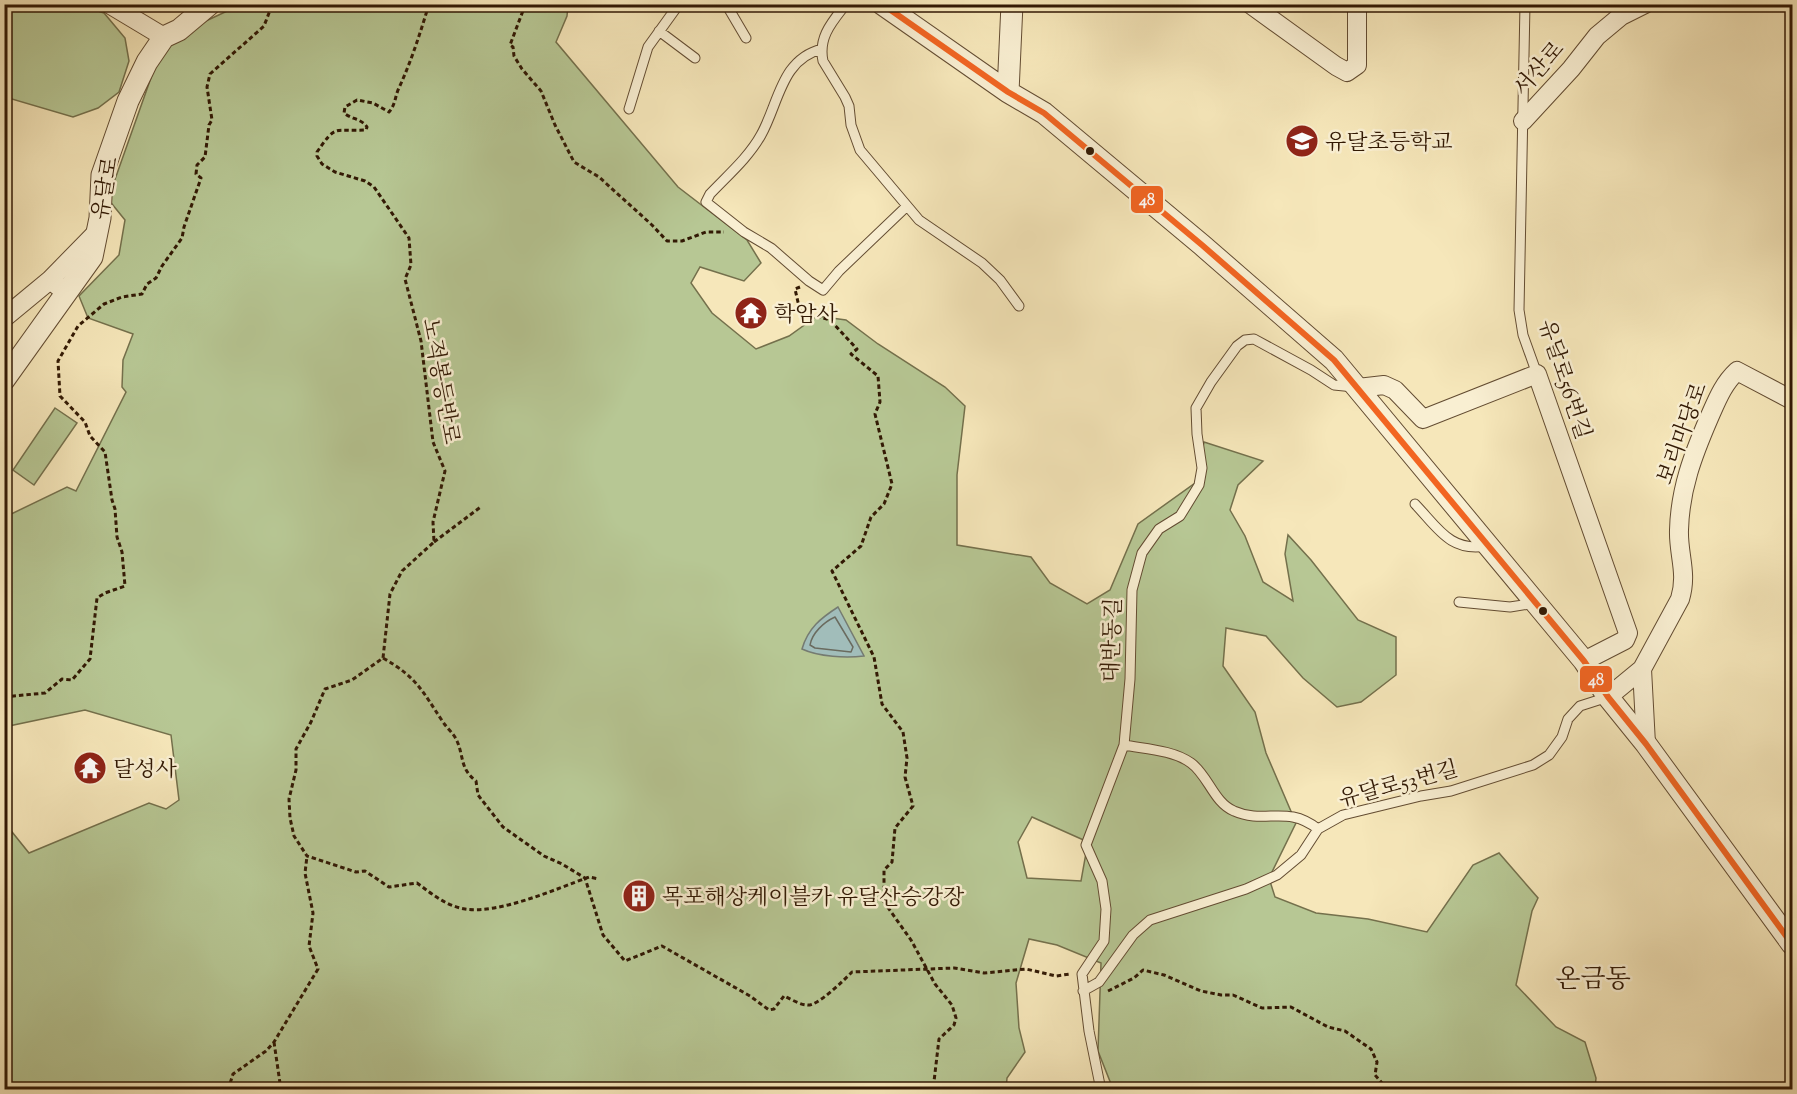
<svg xmlns="http://www.w3.org/2000/svg" width="1797" height="1094" font-family="'Sorts Mill Goudy','Noto Serif KR',serif">
<rect width="100%" height="100%" fill="#f6e7ba"/>
<filter id="stains"><feTurbulence type="fractalNoise" baseFrequency=".00333" numOctaves="4"/><feColorMatrix values="0 0 0 0 .2 0 0 0 0 .09 0 0 0 0 .02 0 0 0 .5 -.17"/></filter>
<radialGradient id="worn" r=".72"><stop offset=".6" stop-color="#630" stop-opacity="0"/><stop offset="1" stop-color="#630" stop-opacity=".3"/></radialGradient>
<!-- green -->
<path fill="#b7c794" stroke="#74704c" stroke-width="1.5" fill-rule="evenodd" d="M4,5H79L104,13L125,38L129,61L119,92L98,108L73,117L5,97Z
M240,5H568L567,16L556,42L678,187L747,240L761,263L744,281L700,267L691,283L712,313L756,349L789,336L817,316L846,320L878,344L945,387L965,406L957,475V545L1031,557L1050,583L1087,604L1110,590L1138,524L1195,483L1204,442L1263,461L1238,485L1230,510L1245,536L1263,582L1293,601L1285,554L1288,535L1311,560L1358,620L1396,637V675L1361,702L1337,707L1303,678L1266,636L1226,628L1223,666L1255,712L1266,753L1296,823L1269,878L1275,897L1316,913L1368,919L1427,932L1473,865L1499,853L1538,898L1532,911L1516,985L1556,1027L1585,1042L1596,1078L1595,1089H1113L1098,1051L1101,963L1057,945L1029,939L1016,983L1019,1028L1025,1052L1007,1078L1006,1089H5L4,822L29,853L149,803L166,809L179,800L171,735L85,710L4,727L5,517L67,487L76,491L126,392L122,387L123,360L133,334L88,318L79,296L119,255L125,220L108,199L158,58L173,41L193,27ZM1032,817L1088,842L1081,881L1027,878L1018,842Z
M55,408L77,423L34,485L13,470Z"/>
<!-- water -->
<path fill="#a1bdba" stroke="#757b71" stroke-width="1.5" d="M838,607L864,656C846,658 819,657 802,649C808,628 821,618 838,607Z"/>
<g fill="none" stroke-linecap="round" stroke-linejoin="round">
<!-- shore -->
<path stroke="#6a6b5f" stroke-width="1.5" d="M835,617L853,647L851,652L815,648L810,645C812,633 824,622 835,617Z"/>
<!-- service casing -->
<g stroke="#634c32" stroke-width="11">
<path id="service" d="M726,4L746,38
M846,4C832,22 818,37 823,61L845,97L849,106L851,125L860,150L919,220L982,263L1000,280L1019,306
M1525,4L1519,310L1523,335L1537,374
M659,31L695,58
M822,49C781,59 779,103 761,135C749,157 727,176 710,194L706,202L744,232L771,248L809,281L823,290L839,271L907,206
M629,109L648,47L679,4
M1415,504C1438,528 1450,552 1486,546
M1459,602L1510,607L1536,603
M1124,745C1145,749 1173,750 1191,763C1208,775 1214,803 1234,811C1266,825 1286,804 1318,829
M1083,991L1099,982L1133,935L1150,920L1246,889L1277,875L1301,855L1318,829L1343,815L1421,796L1451,791L1533,765L1549,755L1562,737L1568,719L1580,706L1608,697
M1101,1090L1089,1031L1082,974L1104,941L1106,909L1102,881L1086,845L1124,745L1130,679L1132,590L1142,553L1159,529L1180,516L1199,485L1202,468L1197,434L1196,408L1211,382L1237,346L1245,340L1254,339L1311,370L1334,385L1354,387"/>
</g>
<!-- minor casing -->
<g stroke="#634c32" stroke-width="20">
<path id="minor" d="M109,4L164,37
M1250,4L1336,66L1347,72L1357,65V4
M1523,121L1571,69L1597,36L1621,16L1645,4
M50,280L95,234
M4,318L50,280L67,293
M1358,388L1384,385L1395,390L1423,419L1537,374L1628,633L1625,640L1584,661
M1642,669L1646,744
M1608,697L1642,669L1680,599C1688,573 1678,554 1679,530C1680,489 1693,455 1709,418C1717,400 1723,384 1737,371L1792,400"/>
</g>
<!-- tertiary casing -->
<g stroke="#634c32" stroke-width="23">
<path id="tertiary" d="M882,4L1008,92L1044,113L1202,245L1334,360L1584,661L1608,697L1646,744L1792,944
M1008,92L1012,4
M4,380L92,257L100,218L102,175L128,101L147,62L164,37L179,30L210,4"/>
</g>
<!-- path -->
<path stroke="#321904" stroke-width="3" stroke-dasharray="4.5 3" stroke-linecap="butt" d="M429,4C420,34 411,62 398,90C395,98 395,105 389,112L373,103L357,100L345,107L344,113C351,119 362,119 367,127L366,130C333,132 337,123 317,152V156L322,164L335,172L365,181L374,187L409,238L411,265L405,279L421,341L433,442L445,471L433,522L434,542L402,571L390,594L383,658L352,680L325,689L311,722L296,749V770L289,799L290,818L294,836L307,856L356,872L365,871L389,887L417,883C432,894 446,906 465,909C500,914 556,889 589,877L599,879
M523,4L524,8L510,45L513,47L514,56L522,69L541,91L555,125L574,162L599,177L652,225L667,241H682L706,232H724
M800,287L795,289L800,311L830,320L857,349L851,354L878,376L880,402L875,414L892,484L884,504L871,517L861,546L832,571L874,657L882,704L903,732L907,758L905,777L913,806L895,828L892,862L884,870V902L911,940L935,984L952,1005L956,1018L954,1025L939,1039L933,1090
M434,542L482,506
M383,658C418,678 422,691 443,722C447,728 454,734 457,741C464,757 460,769 476,781L478,795L503,827L544,856L562,864L585,878L603,935L625,961L662,946L750,996L769,1010L774,1009L784,996C791,999 800,1005 807,1005C817,1007 844,980 852,972L954,968L984,973L1026,969L1056,976L1070,974
M4,697L45,693L62,679L72,680L90,659L97,598L105,593L125,586L122,552L117,537L115,509L112,500L105,452L90,436L85,422L60,396L58,361L78,326L104,304L122,297L142,294L147,284L156,278L162,266L182,238L184,227L201,178L196,174L197,165L205,157L209,125L212,120L207,87L210,74L264,26L269,13L275,4
M1108,991L1134,978L1143,970L1164,975L1201,991L1221,995H1233L1262,1008L1291,1007L1328,1027L1345,1031L1371,1049L1377,1062L1375,1075L1388,1090
M274,1042L281,1090
M228,1090L233,1074L266,1051L274,1042L318,969L309,946L313,913L305,873L307,856"/>
<!-- service -->
<use href="#service" stroke="#f9efd2" stroke-width="9"/>
<!-- minor -->
<use href="#minor" stroke="#f9efd2" stroke-width="18"/>
<!-- tertiary -->
<use href="#tertiary" stroke="#f9efd2" stroke-width="21"/>
<!-- bus-1 casing -->
<g stroke="#f9efd2" stroke-width="10">
<path id="bus-1" d="M882,4L1008,92L1044,113L1202,245L1334,360L1584,661L1608,697L1646,744L1792,944"/>
</g>
<!-- bus-1 -->
<use href="#bus-1" stroke="#f26522" stroke-width="6"/>
</g>
<!-- icons -->
<defs>
<g id="school-disc" transform="scale(1.725)"><circle r="9.5" fill="#8f2418" stroke="#f9efd2"/><path d="M0-5L7-2L0 1L-7-2ZM-4 1L0 2.5L4 1V4Q0 6-4 4Z" fill="#fff"/></g>
<g id="temple-disc" transform="scale(1.725)"><circle r="9.5" fill="#8f2418" stroke="#f9efd2"/><path d="M0-6L5-2H3V0L6.5 2.5H4V6H1.5V3h-3V6H-4V2.5H-6.5L-3 0V-2H-5Z" fill="#fff"/></g>
<g id="building-disc" transform="scale(1.725)"><circle r="9.5" fill="#8f2418" stroke="#f9efd2"/><path d="M-4-6H4V6H1V3H-1V6H-4ZM-2.5-4.3h1.7v1.8h-1.7ZM.8-4.3h1.7v1.8H.8ZM-2.5-1h1.7V.8h-1.7ZM.8-1h1.7V.8H.8Z" fill="#fff"/></g>
</defs>
<g fill-rule="evenodd">
<use href="#school-disc" x="1302" y="141"/>
<use href="#temple-disc" x="751" y="313"/>
<use href="#temple-disc" x="90" y="768"/>
<use href="#building-disc" x="639" y="896"/>
</g>
<!-- markers -->
<g fill="#321904" stroke="#f9efd2" stroke-width="2">
<circle cx="1090" cy="151" r="5"/>
<circle cx="1543" cy="611" r="5"/>
</g>
<g text-anchor="middle" stroke-width="5" stroke-linejoin="round" paint-order="stroke">
<!-- street labels -->
<g font-size="22" fill="#321904" stroke="#f9efd2">
<text transform="translate(1538 68) rotate(-49)" y="8">서산로</text>
<text transform="translate(104 188) rotate(-80)" y="8">유달로</text>
<text transform="translate(1566 379) rotate(72)" y="8">유달로56번길</text>
<text transform="translate(442 381) rotate(80)" y="8">노적봉등반로</text>
<text transform="translate(1681 433) rotate(-70)" y="8">보리마당로</text>
<text transform="translate(1111 640) rotate(-88)" y="8">대반동길</text>
<text transform="translate(1398 783) rotate(-15)" y="8">유달로53번길</text>
</g>
<!-- poi labels -->
<g font-size="22" fill="#321904" stroke="#f9efd2" text-anchor="start">
<text x="1325" y="149">유달초등학교</text>
<text x="774" y="321">학암사</text>
<text x="113" y="776">달성사</text>
<text x="662" y="904">목포해상케이블카 유달산승강장</text>
</g>
<!-- quarter labels -->
<g font-size="26" fill="#321904" stroke="#f9efd2">
<text x="1593" y="987">온금동</text>
</g>
</g>
<g stroke="#f9efd2" stroke-width="2">
<rect x="1130" y="185" width="34" height="29" rx="6" fill="#f26522"/>
<rect x="1579" y="665" width="34" height="28" rx="6" fill="#f26522"/>
</g>
<g font-size="16" text-anchor="middle" font-weight="bold" fill="#fff">
<text x="1147" y="205">48</text>
<text x="1596" y="685">48</text>
</g>
<!-- margin -->
<rect width="1797" height="1094" fill="none" stroke="#f6e7ba" stroke-width="24"/>
<rect x="6" y="6" width="1785" height="1082" fill="none" stroke="#321904" stroke-width="3"/>
<rect x="12" y="12" width="1773" height="1070" fill="none" stroke="#321904" stroke-width="1.5"/>
<rect width="100%" height="100%" filter="url(#stains)"/>
<rect width="100%" height="100%" fill="url(#worn)"/>
</svg>
